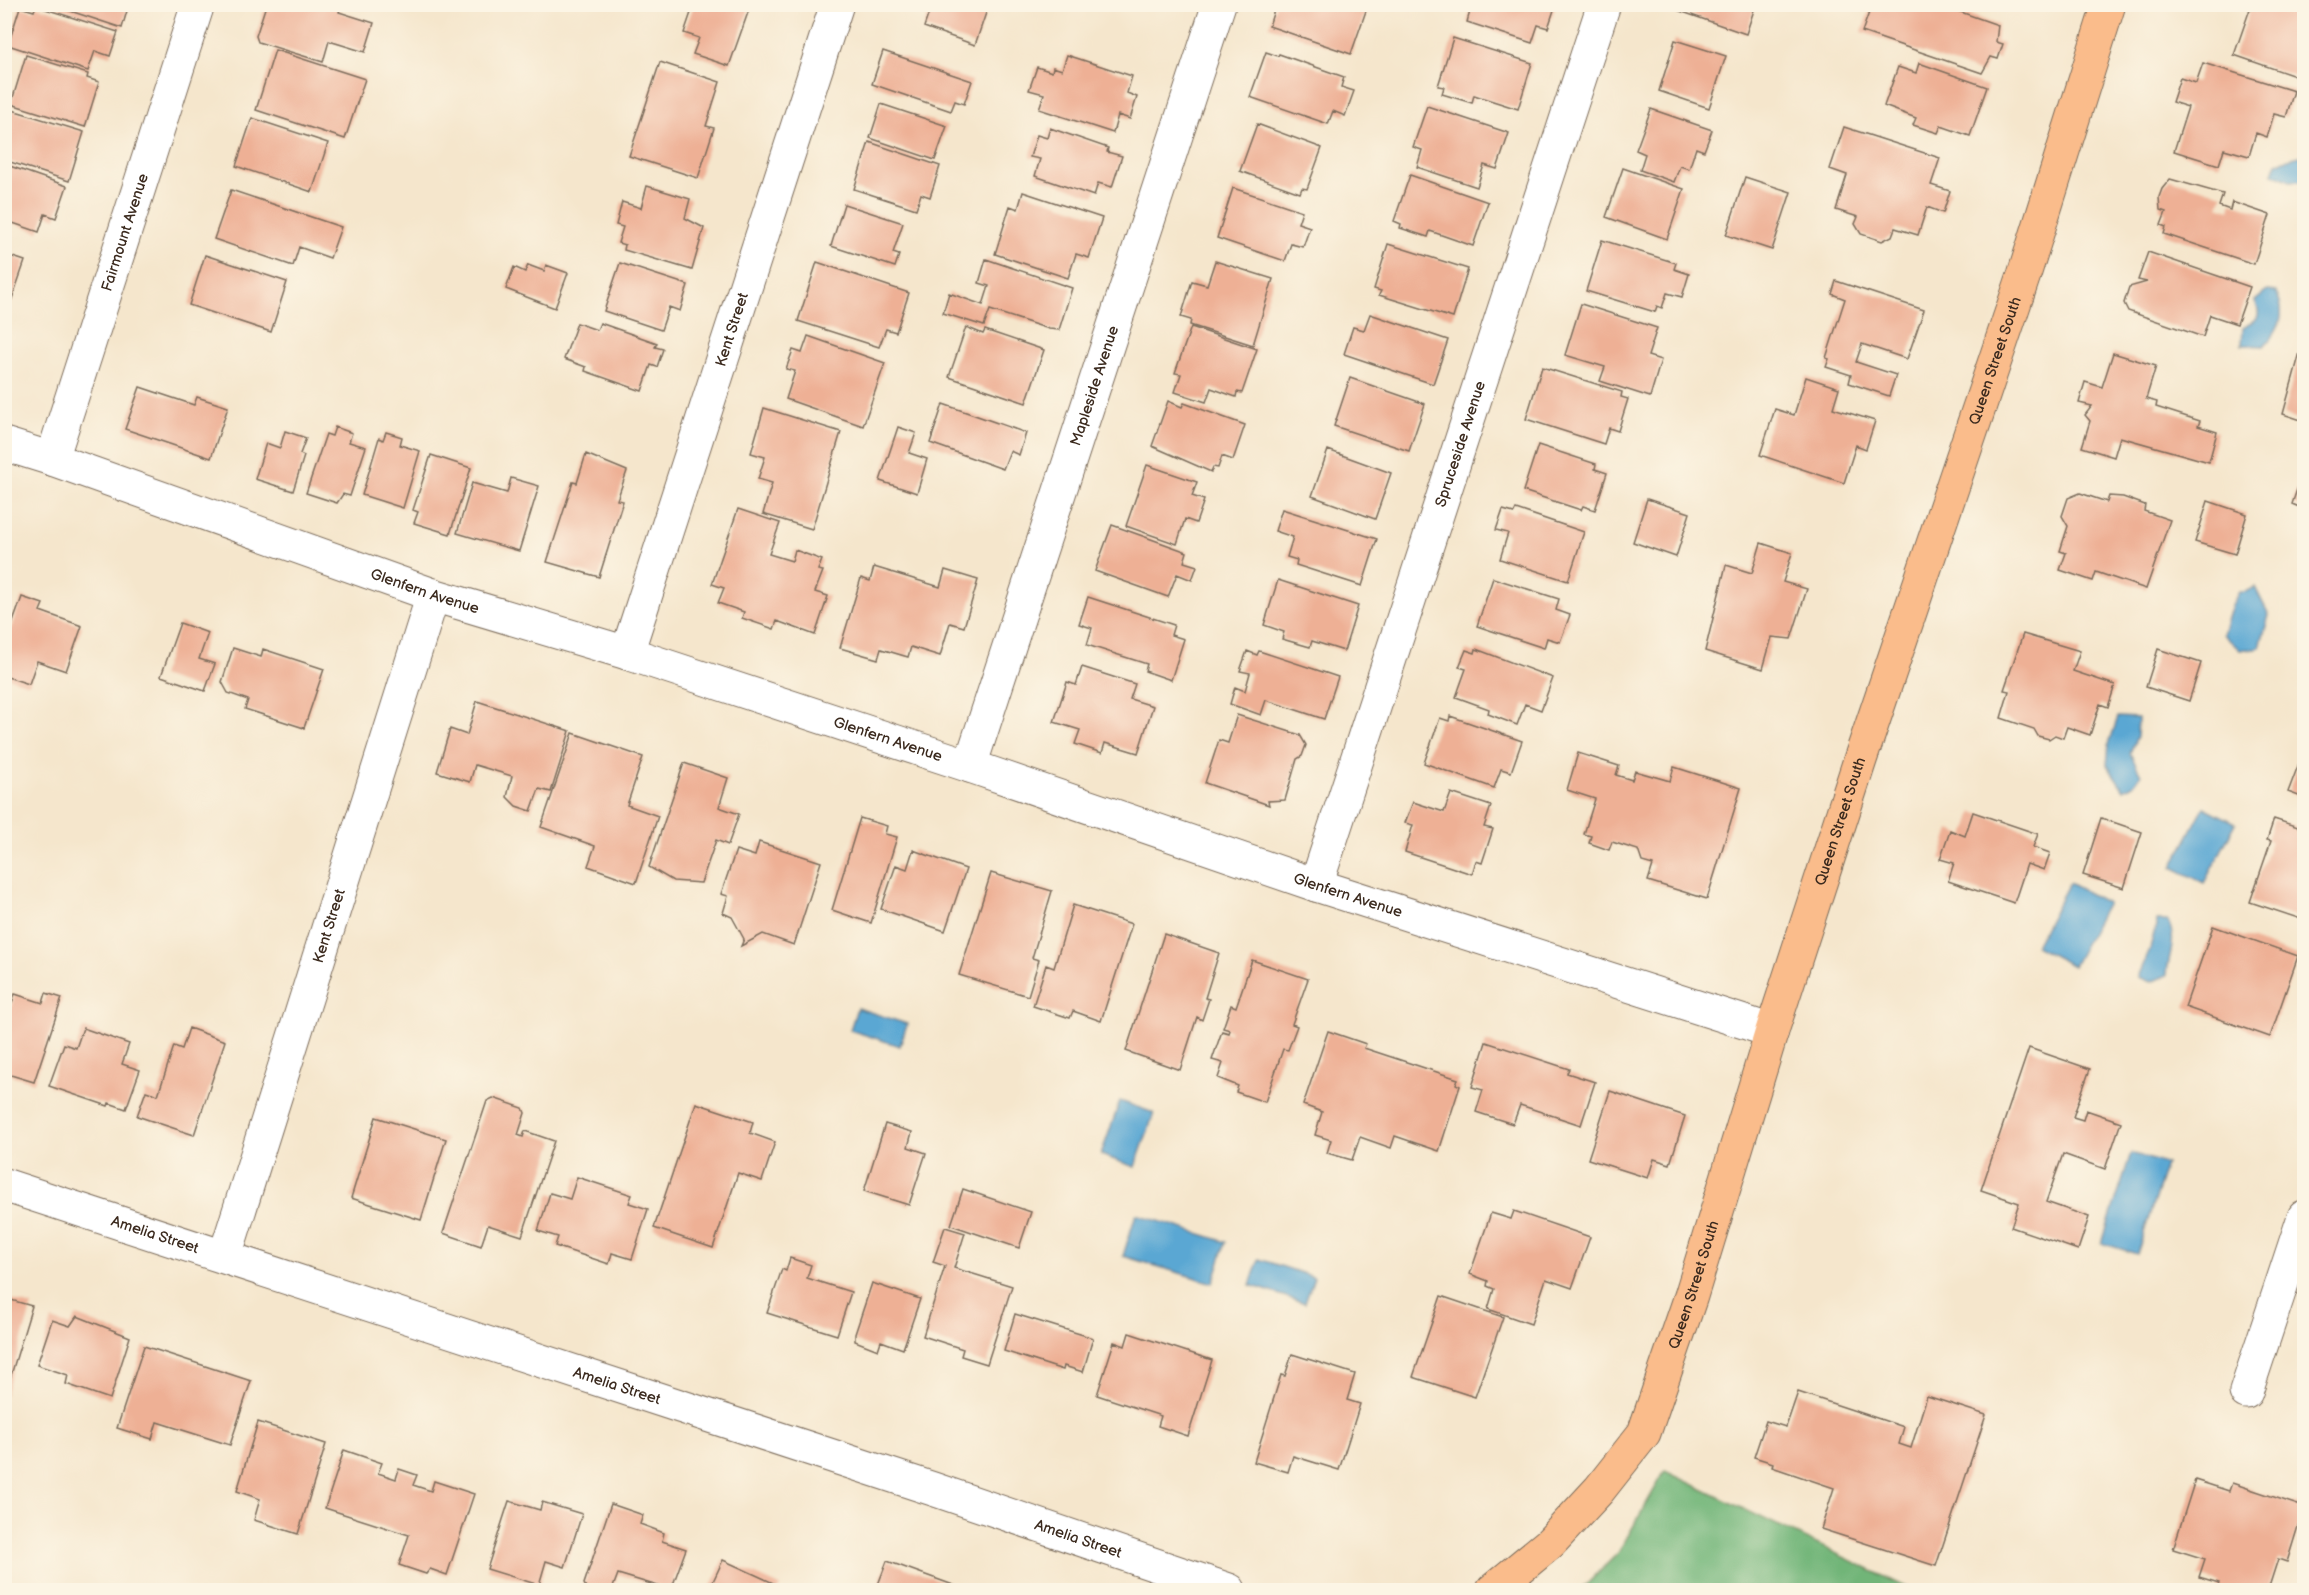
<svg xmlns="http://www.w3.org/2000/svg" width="2309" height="1595" font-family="'Balsamiq Sans',sans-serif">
<rect width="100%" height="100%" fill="#fcf5e5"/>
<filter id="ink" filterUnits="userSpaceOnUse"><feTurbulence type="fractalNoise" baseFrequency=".0167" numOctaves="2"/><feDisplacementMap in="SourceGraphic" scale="12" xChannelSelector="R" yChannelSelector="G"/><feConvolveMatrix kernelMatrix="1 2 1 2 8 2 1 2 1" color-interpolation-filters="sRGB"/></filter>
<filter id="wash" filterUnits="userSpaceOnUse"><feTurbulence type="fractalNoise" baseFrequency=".008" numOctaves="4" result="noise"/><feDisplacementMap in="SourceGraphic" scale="24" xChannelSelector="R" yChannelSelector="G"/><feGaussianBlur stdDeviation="1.35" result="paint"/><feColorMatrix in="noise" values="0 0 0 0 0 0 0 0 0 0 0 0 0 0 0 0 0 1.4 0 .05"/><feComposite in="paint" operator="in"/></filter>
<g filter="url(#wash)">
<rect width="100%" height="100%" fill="#f5e6cc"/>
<!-- forest -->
<path fill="#71b578" stroke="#56704b" stroke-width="1.5" d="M1665,1471L1912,1590H1581L1618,1553Z"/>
<!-- water -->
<path fill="#5aa7d3" stroke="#4a6878" stroke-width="1.5" d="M2304,155V181H2290L2273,173L2277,162Z
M2267,291L2276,292C2287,314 2280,329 2264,346L2242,345L2243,328C2258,319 2262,318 2255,301Z
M2255,587L2269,615L2260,647L2240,650L2223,634L2232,605L2239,592H2245Z
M2118,717L2138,718L2137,736L2130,753L2141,775L2133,785L2124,790L2107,765L2109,744Z
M2204,807L2236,823L2204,883L2172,867Z
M2069,883L2107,903L2073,966L2035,946Z
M2157,921H2168C2178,943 2168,953 2167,975L2151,982L2138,977L2150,949Z
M857,1008L907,1024L900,1046L850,1030Z
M1120,1101L1154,1113L1135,1167L1101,1155Z
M2131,1153L2166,1164L2137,1254L2102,1243Z
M1136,1214L1226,1242L1213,1283L1123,1256Z
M1259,1259L1314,1277L1305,1303L1250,1285Z"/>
<g id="blocks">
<!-- building -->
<path fill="#eeb095" d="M49,4H129L122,28Z
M694,4H751L729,66L693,54L699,38L684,33Z
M932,4H989L975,45L924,27Z
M1276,4H1358L1367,8L1351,54L1269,26Z
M1472,4H1556L1548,28L1538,25L1532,43L1467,22Z
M1679,4H1756L1746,34L1677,10Z
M1872,4H1957L1955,10L1998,25L1996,42L2003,44L1998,59L1991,57L1982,73L1862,32Z
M2239,4H2303L2300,14L2304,15V58L2298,77L2234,55L2250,9Z
M266,5H341L339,12L374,23L365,52L329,41L323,62L258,42L256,36Z
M36,6L118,32L110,56L95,51L88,71L8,45L20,7L34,11Z
M1453,38L1532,63L1518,109L1474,95L1472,103L1442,94L1444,87L1438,86Z
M1675,40L1726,56L1709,108L1659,91Z
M275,50L365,79L345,139L256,110Z
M883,51L972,81L964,104L955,101L951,111L872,84Z
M1266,52L1278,56L1279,54L1344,77L1341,87L1354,91L1345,116L1333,111L1328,124L1250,97Z
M26,55L88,74L87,78L99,82L85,127L11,104Z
M1067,55L1132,76L1127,93L1137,97L1130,119L1118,115L1113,133L1039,109L1044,94L1029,90L1037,67L1052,72L1053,67L1062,70Z
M660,62L720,82L706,126L714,128L698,178L629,156Z
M1919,63L1987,87L1970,136L1941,126L1938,133L1913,125L1916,118L1884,106L1898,67L1916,73Z
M2203,63L2294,91L2286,117L2274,114L2267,137L2256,133L2249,156L2224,149L2219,165L2174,151L2188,107L2172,102L2180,78L2196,83Z
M881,104L947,126L935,160L870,138Z
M1427,106L1509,133L1497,169L1484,165L1477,187L1417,167L1422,150L1413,147Z
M9,109L84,132L69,181L4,160V113H7Z
M1651,109L1712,130L1704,151L1696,148L1689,169L1680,166L1674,182L1640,170L1645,154L1636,150Z
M252,118L328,143L312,192L236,166Z
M1257,124L1322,148L1307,189L1302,188L1300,193L1240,171Z
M1844,127L1940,158L1931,185L1950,191L1943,213L1927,207L1918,235L1895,228L1892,236L1882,241L1861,234L1855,224L1858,217L1836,210L1847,175L1830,169Z
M1050,128L1108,148L1107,152L1122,156L1112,187L1098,183L1094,196L1035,176L1040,159L1030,157L1037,135L1047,138Z
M869,142L940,166L930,197L921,194L916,209L854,189Z
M4,164L67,186L56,218L45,214L39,232L4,220Z
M1623,168L1684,189L1667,239L1606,217Z
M1410,175L1488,202L1473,246L1430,231L1428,237L1400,228L1401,224L1394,221Z
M1745,177L1791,192L1772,250L1726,235Z
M2170,179L2223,194L2219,206L2230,210L2232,202L2270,215L2254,264L2164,234L2166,227L2161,225L2166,212L2160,210L2159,197L2162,189Z
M647,186L690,199L685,218L704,228L692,270L624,250L625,245L618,243L623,227L616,225L622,202L641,208Z
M1233,188L1302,211L1298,223L1310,227L1303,247L1291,244L1285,261L1217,238Z
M231,190L341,227L330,258L299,247L293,266L214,239Z
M1023,192L1102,218L1089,258L1076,254L1068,278L995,254L1010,206L1018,209Z
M844,204L903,223L893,253L899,255L895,267L831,246Z
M1602,240L1676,263L1674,269L1689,274L1682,297L1667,293L1662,308L1657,306L1655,312L1586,291Z
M1388,244L1468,269L1453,318L1379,295L1381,291L1374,289Z
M2148,252L2250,287L2237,324L2210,315L2203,337L2128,311L2124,303L2129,287L2147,282L2138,280Z
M4,254L25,261L5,319H4Z
M205,255L287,282L271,332L189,305Z
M986,259L1072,288L1059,330L1049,329L990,310L984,326L943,313L949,293L983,305L989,286L979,283Z
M1215,261L1273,279L1253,345L1190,325L1191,320L1181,317L1192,281L1207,285Z
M817,262L909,293L896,332L886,329L879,347L798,321Z
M620,263L688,285L680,311L669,307L661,330L604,311Z
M528,265L544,271L546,265L568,273L555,308L506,289L514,267L525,272Z
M1836,281L1924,310L1907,359L1862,344L1856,362L1896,375L1889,396L1849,383L1851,375L1826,367L1829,359L1826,358L1845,299L1832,294Z
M1581,304L1657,328L1648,356L1661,360L1650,397L1600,381L1605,367L1565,355Z
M1370,314L1448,340L1433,384L1344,354L1353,327L1364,330Z
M577,323L597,330L600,323L657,343L655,347L663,349L657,367L651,365L642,391L585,371L586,367L564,359Z
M966,327L983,334L985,330L1044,350L1026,403L949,377Z
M1191,327L1257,349L1242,393L1237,392L1236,397L1211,388L1206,402L1175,392L1181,374L1175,373Z
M808,336L885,363L863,426L786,399L795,371L786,369L793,350L802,353Z
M2304,338V421L2283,414Z
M2113,353L2156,366L2146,399L2157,402L2156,407L2200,421L2198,426L2217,432L2209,462L2120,437L2114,457L2082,447L2090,421L2085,415L2092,406L2079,403L2085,382L2102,387Z
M1542,367L1622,392L1621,397L1628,399L1618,431L1609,428L1604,444L1526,419Z
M1806,377L1839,388L1833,408L1875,421L1866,449L1856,445L1844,483L1760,455L1775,409L1794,415Z
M1350,378L1425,404L1409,451L1334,426Z
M140,387L194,405L197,397L228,407L211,458L125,429Z
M1168,401L1182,407L1184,403L1245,425L1233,460L1222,456L1218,468L1213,467L1211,472L1152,446Z
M943,404L1026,433L1019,455L1010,451L1003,469L930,443Z
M764,408L841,432L812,529L763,514L772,483L758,479L765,457L751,453Z
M335,427L352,433L349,442L366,447L350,496L343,494L337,503L306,493L326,434L332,436Z
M898,427L916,433L909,453L927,459L917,493L880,481Z
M285,431L306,438L300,454L304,456L293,491L255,479L266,443L280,448Z
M386,432L402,437L400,445L420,451L403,508L362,495L379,438L383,440Z
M1538,445L1596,464L1595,469L1607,473L1595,510L1583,506L1581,510L1523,491Z
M1328,450L1391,473L1375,519L1312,496Z
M586,454L627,471L617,500L623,501L599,577L547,562L573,482L577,483Z
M431,455L471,468L450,534L414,523L418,512L413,510Z
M1147,465L1197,482L1192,496L1204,500L1196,523L1185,519L1177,544L1126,526Z
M2304,469V509L2292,504Z
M511,478L539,486L519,551L457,533L472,483L507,493Z
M2080,493L2107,502L2109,496L2123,497L2145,505L2144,511L2170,520L2146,589L2096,572L2093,581L2060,570L2066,553L2060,551L2068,526L2062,516L2068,498Z
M1647,499L1690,513L1676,557L1633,542Z
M2208,501L2247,514L2235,554L2195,542Z
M738,509L780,523L769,554L792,561L795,550L822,560L818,570L823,571L815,592L828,596L815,635L777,621L774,629L742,618L744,612L718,603L724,588L712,584Z
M1282,509L1377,539L1362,586L1296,565L1297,560L1287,557L1293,537L1275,531Z
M1516,509L1584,532L1568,581L1500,559L1508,533L1496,530L1503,510L1514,513Z
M1112,525L1187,552L1184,562L1197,566L1192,580L1177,574L1168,597L1095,571Z
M1761,543L1792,553L1783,582L1807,589L1791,639L1772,637L1763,669L1705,651L1726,565L1752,573Z
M874,567L940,587L945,570L978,580L964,627L950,623L940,656L911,647L908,657L881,649L878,659L840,648L861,578L870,581Z
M1493,578L1559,599L1556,610L1570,615L1560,642L1547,638L1544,648L1477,626Z
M1278,580L1358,606L1344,651L1312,641L1310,647L1282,639L1284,632L1264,625Z
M22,597L43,604L40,611L82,626L66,671L37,661L29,684L4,676V647Z
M1088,597L1174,625L1171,635L1184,639L1171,680L1145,671L1147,664L1087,645L1092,628L1079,624Z
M180,623L208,633L199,659L215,664L205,691L161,676Z
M2023,634L2080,651L2073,671L2115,685L2108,707L2100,704L2090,735L2067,727L2063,738L2055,735L2049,739L2038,736L2034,729L2001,718L2009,691L2004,690Z
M233,648L261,657L263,649L324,669L304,728L245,709L248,700L228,693L222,682Z
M1476,649L1553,678L1541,710L1525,704L1517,725L1488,714L1489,709L1456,697L1466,669L1459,667L1466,650L1475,653Z
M2158,649L2201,663L2189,701L2146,687Z
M1247,651L1257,655L1259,651L1338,677L1324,719L1266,700L1261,715L1230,704L1235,687L1245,691L1250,673L1240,671Z
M1082,667L1135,684L1130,699L1153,706L1138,753L1105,743L1102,753L1075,744L1080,730L1054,722L1067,682L1076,685Z
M477,701L570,731L551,792L539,789L531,811L516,806L507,797L512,776L475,765L470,782L437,772L450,729L467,735Z
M1237,715L1300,735L1306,745L1302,756L1297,759L1285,800L1268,801L1269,805L1205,783L1219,740L1228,743Z
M1450,716L1522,741L1511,772L1501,769L1494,788L1424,763L1440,718L1449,721Z
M573,733L643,757L627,805L658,816L636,883L588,866L595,846L541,827Z
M2304,750V798L2288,792Z
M1578,753L1619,766L1616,775L1632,780L1635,771L1670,781L1674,767L1741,788L1707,899L1648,881L1653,865L1642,862L1638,850L1612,842L1609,850L1589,843L1591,836L1584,834L1595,799L1567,790Z
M684,763L728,778L719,807L739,814L728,845L716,840L701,883L673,881L649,867Z
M1451,793L1491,806L1484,827L1493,829L1482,863L1476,861L1472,874L1405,852L1413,825L1405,823L1413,802L1444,812Z
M1973,812L2038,834L2033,847L2050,853L2044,870L2027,864L2014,903L1948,881L1954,863L1940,859L1950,830L1965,836Z
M860,818L887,826L885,834L897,837L871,923L832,910Z
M2101,818L2142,832L2124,888L2083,875Z
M2274,819L2304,829V920L2250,902L2271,841L2267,840Z
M759,842L821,862L794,945L763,934L741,946L744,939L732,917L723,913L728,896L721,894L736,850L755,856Z
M913,850L966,869L945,931L881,909L896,865L907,869Z
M991,873L1052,891L1032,958L1039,960L1028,996L959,975Z
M1073,905L1132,924L1101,1021L1073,1011L1070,1018L1033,1006L1046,965L1054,968Z
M2213,926L2298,956L2270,1037L2185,1007Z
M1164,934L1219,953L1205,998L1209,999L1202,1020L1197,1017L1180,1070L1126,1051Z
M1252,960L1308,979L1292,1024L1297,1026L1288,1050L1283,1049L1265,1102L1236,1092L1238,1086L1218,1078L1223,1063L1212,1060L1222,1031L1229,1033L1230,1030L1223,1028L1231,1005L1236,1007Z
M46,993L62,998L34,1082L4,1073V1026L15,994L43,1003Z
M83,1028L129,1044L122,1064L140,1070L126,1109L109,1103L108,1106L49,1086L64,1044L76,1048Z
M189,1028L225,1041L194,1135L137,1116L146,1091L158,1095L174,1046L182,1049Z
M1328,1031L1366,1044L1364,1048L1458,1079L1456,1084L1460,1086L1439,1151L1395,1136L1391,1148L1360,1137L1352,1160L1327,1153L1331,1140L1315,1135L1322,1112L1303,1105Z
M1486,1042L1569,1069L1567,1073L1595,1082L1581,1125L1520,1105L1513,1124L1476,1112L1483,1090L1472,1087Z
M2029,1048L2090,1069L2073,1117L2083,1120L2086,1110L2121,1122L2105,1169L2063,1154L2046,1202L2089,1217L2078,1250L2011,1227L2019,1203L1981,1190Z
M1610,1091L1685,1116L1670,1164L1654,1159L1648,1178L1588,1159Z
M493,1098L523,1108L525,1113L518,1135L523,1137L525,1131L554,1141L522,1236L488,1225L481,1246L443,1233L487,1101Z
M696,1103L753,1122L750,1133L775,1142L762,1181L738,1173L713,1248L654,1228Z
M376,1117L446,1139L421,1220L351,1198Z
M885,1124L912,1132L908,1147L926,1153L909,1205L864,1191Z
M577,1177L632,1195L629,1203L648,1209L632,1259L612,1253L609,1264L555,1246L558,1237L538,1231L550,1193L570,1199Z
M963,1189L1031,1212L1019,1248L951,1225Z
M1514,1211L1590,1237L1572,1288L1546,1279L1531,1324L1488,1309L1494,1289L1487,1286L1488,1281L1470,1274L1491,1213L1511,1219Z
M945,1227L965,1233L954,1268L1012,1286L987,1364L961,1356L963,1349L923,1336L945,1266L933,1262Z
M790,1258L811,1265L807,1278L851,1292L837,1335L767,1313L782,1269L786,1271Z
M872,1283L920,1299L903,1349L881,1341L878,1350L855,1341V1334Z
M1441,1296L1503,1317L1475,1397L1413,1377Z
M4,1298L32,1306L5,1395H4Z
M1015,1314L1093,1338L1083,1372L1064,1366L1063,1370L1004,1351Z
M77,1316L130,1337L110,1399L66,1384L68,1375L37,1365L52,1320L70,1326Z
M1129,1333L1212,1360L1188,1436L1158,1426L1161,1416L1097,1395L1114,1342L1125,1346Z
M144,1346L251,1381L230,1445L157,1422L152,1439L117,1428Z
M1292,1354L1355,1374L1347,1400L1360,1404L1339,1470L1293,1456L1288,1472L1254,1462L1281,1375L1285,1376Z
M1798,1392L1904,1427L1899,1444L1911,1448L1927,1396L1986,1415L1936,1566L1821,1529L1834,1488L1772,1467L1773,1463L1754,1457L1766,1421L1786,1427Z
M258,1422L326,1444L298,1534L254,1520L260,1499L237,1491Z
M344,1450L382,1463L378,1473L396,1479L399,1469L417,1475L413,1485L431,1491L434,1481L474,1494L447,1575L430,1569L426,1574L399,1565L409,1535L325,1508Z
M2195,1480L2229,1491L2232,1483L2304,1507L2287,1562L2278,1559L2268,1590H2217L2219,1583L2199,1577L2205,1559L2173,1549Z
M509,1501L540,1510L542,1502L582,1514L565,1567L546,1561L539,1585L487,1569Z
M611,1504L643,1515L640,1524L664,1533L662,1541L686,1549L671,1590L618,1574L612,1590L587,1589L584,1584Z
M723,1560L780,1586L778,1590H709Z
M887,1561L967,1590H876Z"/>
</g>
</g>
<g filter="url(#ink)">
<use href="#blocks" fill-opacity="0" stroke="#7c6c5b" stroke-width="1.5"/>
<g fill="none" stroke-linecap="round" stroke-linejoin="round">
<!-- minor casing -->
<g stroke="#7c6c5b" stroke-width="35">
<g id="minor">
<path id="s1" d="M4,444L52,459L433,595L627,653L970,766L1316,885L1772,1031"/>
<path id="s2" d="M52,459L198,4"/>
<path id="s3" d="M627,653L837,4"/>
<path id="s4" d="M970,766L1219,4"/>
<path id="s5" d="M1316,885L1604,4"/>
<path id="s6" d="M4,1185L933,1489L1229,1590"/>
<path id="s7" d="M225,1256L433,595"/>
<path d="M2246,1392L2304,1217"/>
</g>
</g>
<!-- major casing -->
<g stroke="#7c6c5b" stroke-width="35">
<g id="major">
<path id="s8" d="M1493,1590L1550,1543L1599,1490L1644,1433L1691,1296L1772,1031L1860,760L2024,275L2109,4"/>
</g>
</g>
<!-- minor -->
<use href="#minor" stroke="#fff" stroke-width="33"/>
<!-- major -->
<use href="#major" stroke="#fabc8b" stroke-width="33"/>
</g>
</g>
<g text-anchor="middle" stroke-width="5" stroke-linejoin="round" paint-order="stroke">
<!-- street labels -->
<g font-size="15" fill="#3b2a1e" stroke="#fcf5e5">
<text dy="5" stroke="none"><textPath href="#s2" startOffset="238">Fairmount Avenue</textPath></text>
<text dy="5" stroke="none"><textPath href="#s3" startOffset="340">Kent Street</textPath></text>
<text dy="5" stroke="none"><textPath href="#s8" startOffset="1347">Queen Street South</textPath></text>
<text dy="5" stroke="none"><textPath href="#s4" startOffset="400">Mapleside Avenue</textPath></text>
<text dy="5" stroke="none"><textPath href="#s5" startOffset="464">Spruceside Avenue</textPath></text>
<text dy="5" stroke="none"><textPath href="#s1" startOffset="446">Glenfern Avenue</textPath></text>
<text dy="5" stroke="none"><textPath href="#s1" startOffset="932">Glenfern Avenue</textPath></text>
<text dy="5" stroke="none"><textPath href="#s8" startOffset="861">Queen Street South</textPath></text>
<text dy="5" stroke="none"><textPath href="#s1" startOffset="1418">Glenfern Avenue</textPath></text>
<text dy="5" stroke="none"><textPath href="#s7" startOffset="346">Kent Street</textPath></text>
<text dy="5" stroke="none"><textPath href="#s6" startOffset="159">Amelia Street</textPath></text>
<text dy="5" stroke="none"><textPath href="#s8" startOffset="375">Queen Street South</textPath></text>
<text dy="5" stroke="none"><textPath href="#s6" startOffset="645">Amelia Street</textPath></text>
<text dy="5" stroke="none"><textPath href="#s6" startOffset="1131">Amelia Street</textPath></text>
</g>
</g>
<!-- margin -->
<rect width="2309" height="1595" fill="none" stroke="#fcf5e5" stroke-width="24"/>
</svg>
